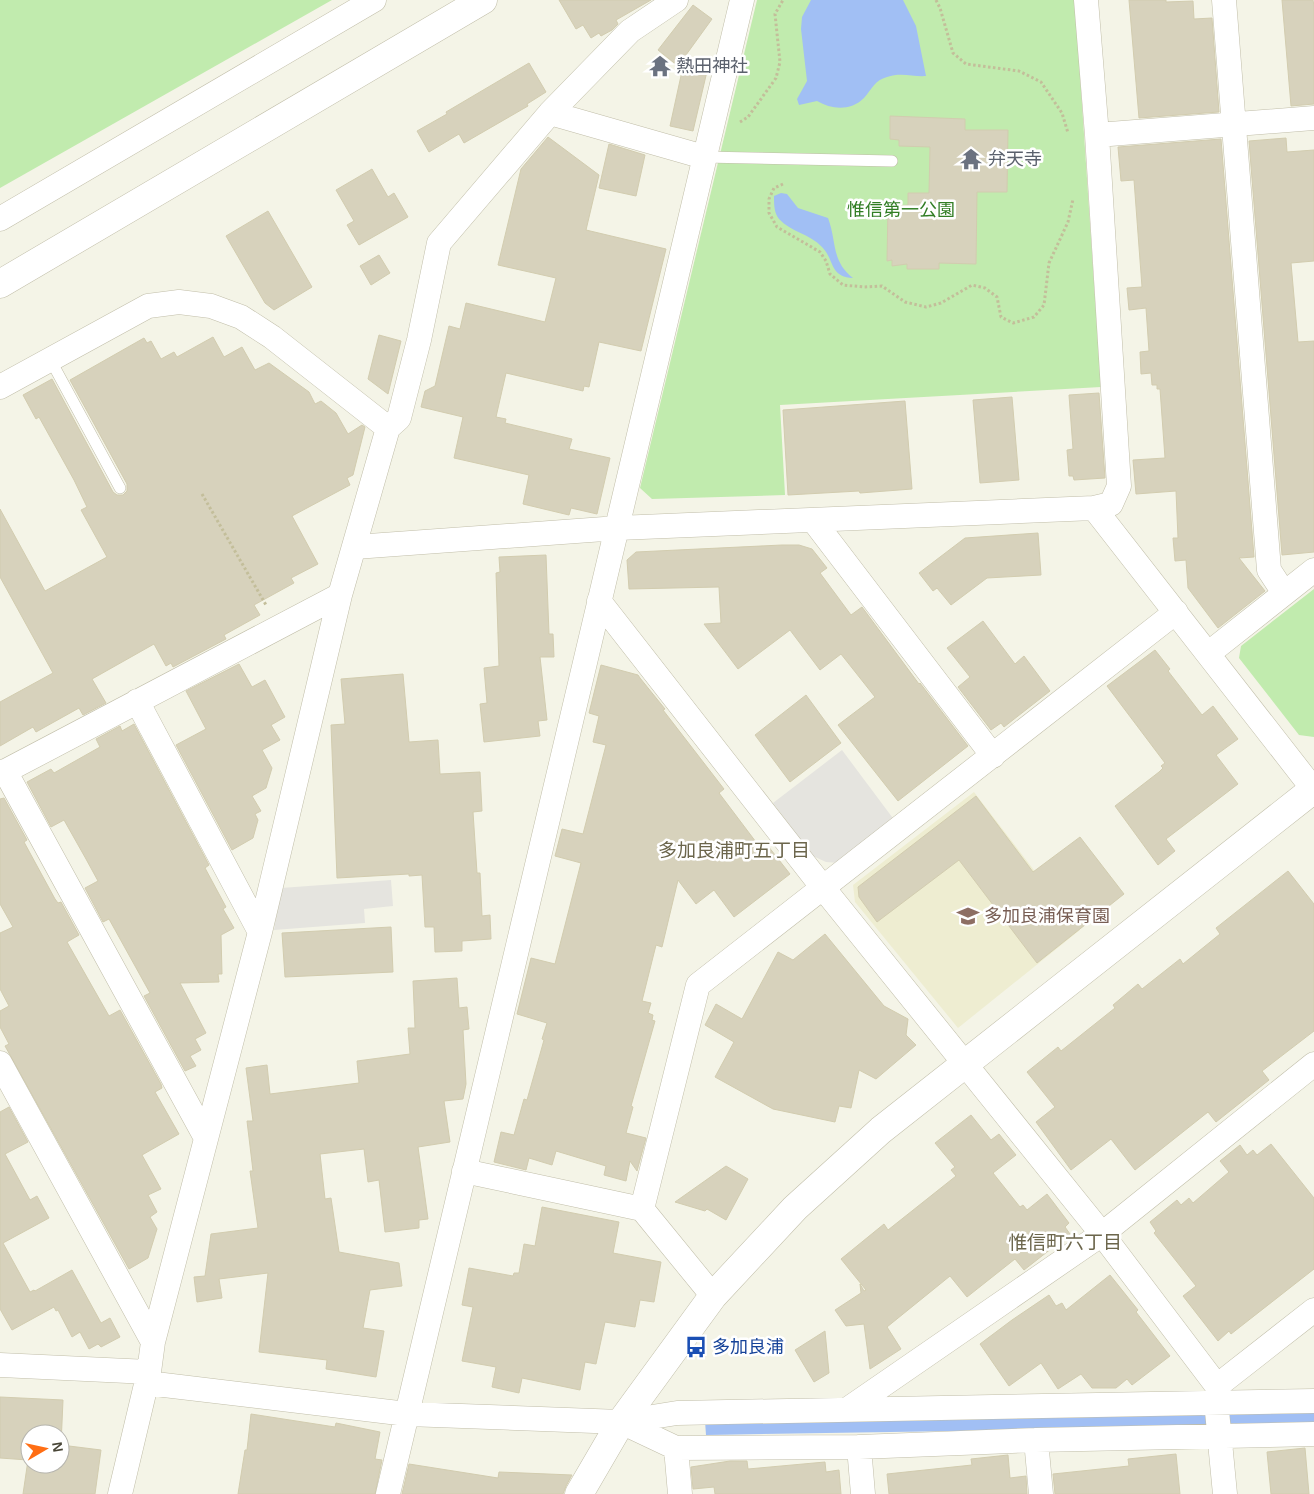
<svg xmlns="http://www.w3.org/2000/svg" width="1314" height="1494" font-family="Arial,'Noto Sans JP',sans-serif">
<rect width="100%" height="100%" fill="#f4f4e7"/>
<!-- education -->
<path fill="#eeedd1" d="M974,792L1080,930L958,1028L855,902L853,885Z"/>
<!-- green -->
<path fill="#c1ebae" d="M0,0H332L0,188Z
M757,0H1075L1101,387L780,405L785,495L652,499L640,488Z
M1314,589V737L1299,735L1239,658L1241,646Z"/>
<!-- parking -->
<path fill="#e5e4df" d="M842,750L895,821L839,863L826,862L813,856L773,803Z
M391,880L393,906L364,909L365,923L274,930L281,888Z"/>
<!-- water -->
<path fill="#a1bff4" d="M811,0H903L916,26L926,76C913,77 901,72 887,77C875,80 872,89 864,98C851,111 832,110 817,101L799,105L797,99L807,81L801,29L802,17Z
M781,193L787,194L798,208L828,218C837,242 831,261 853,278C829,277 835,260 822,247C810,234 791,232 779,219C774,213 774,204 774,196Z
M1314,1411V1425L1235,1428L1234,1414Z
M1202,1413L1204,1427L706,1435L705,1421Z"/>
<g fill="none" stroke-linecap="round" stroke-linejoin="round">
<!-- stream -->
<path stroke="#a1bff4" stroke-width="9" d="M1192,1420L1246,1419"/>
</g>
<!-- building -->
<path fill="#d7d2bc" stroke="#d2ccaf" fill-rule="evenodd" d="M559,0H651L616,20L618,24L612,30L601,36L599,33L591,38L583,25L576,29Z
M1129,0H1166V2L1193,1L1194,19L1212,18L1219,112L1139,118Z
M1282,0H1313L1314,6V104L1291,106Z
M693,5L712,19L678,66L658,50Z
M684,62L708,67L693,131L670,126Z
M529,63L546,92L527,104L528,106L464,143L459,134L429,152L417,131L447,114L446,112Z
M890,116L965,119V130H1008L1007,192H977L976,264L939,263V269H907V264L892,266V260L887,261L888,207L908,205V193H929L930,147L899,146V140L890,139Z
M548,137L599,175L586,230L666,249L641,351L599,342L589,387L584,386L583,391L506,373L496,417L506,419L505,423L572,439L569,449L610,458L597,514L571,508L569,515L523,504L529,475L454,458L463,417L421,407L425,391L435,386L449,326L460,329L466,303L545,322L556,278L498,265L521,169Z
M1286,138L1287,152L1314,150V261L1291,263L1298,342L1314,341V552L1282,555L1249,141Z
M1221,139L1254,557L1239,558L1265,591L1218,628L1188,588L1186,560L1175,561L1173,538H1178L1176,491L1136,494L1133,460L1165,458L1160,389H1157V385H1152L1151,373L1141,374L1140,352L1149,351L1146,308L1129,310L1127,288L1142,287L1134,180L1121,181L1118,147Z
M609,144L645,155L636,196L599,188Z
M372,169L388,197L394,193L408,217L359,245L347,225L354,221L336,190Z
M268,211L312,287L274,310L265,303L226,236Z
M379,255L390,273L371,285L360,266Z
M379,335L401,341L388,394L368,379Z
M213,337L224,357L242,347L255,370L269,363L309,392L315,404L321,401L336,413L348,434L362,425L365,427L353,475L347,478L350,485L292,516L318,564L291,578L294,583L254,605L260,615L224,635L226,639L173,667L171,663L166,666L154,644L92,679L106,703L83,715L79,708L36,732L33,727L0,746V702L53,673L0,577V509L45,591L107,557L81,510L87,507L74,480L39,417L36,419L23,395L52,379L113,492L117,495H123L127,491V484L70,380L144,338L147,343L151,341L161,359L174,352L177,357Z
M1099,393L1105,478L1074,480L1073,476H1069L1067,450L1073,449L1069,395Z
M1012,397L1019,480L980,483L973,400Z
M905,401L912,489L860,493L859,491L788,495L783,410Z
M1038,533L1041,575L987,578L951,605L937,588L933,591L919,573L965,538Z
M782,545H799L812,549L827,568L820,573L851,615L862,607L919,684L920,683L968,746L898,801L838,725L875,697L841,654L820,670L790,630L738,669L704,624L721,623L719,587L629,589L627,560L636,552Z
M546,555L549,634H553L554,657H540L547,720L538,721L540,736L484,742L480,704L487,703L484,668L499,666L496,573L500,572L499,557Z
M983,621L1015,664L1024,656L1050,691L1004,727L1001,723L991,730L958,687L970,677L947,648Z
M1155,650L1170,669L1168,671L1202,715L1213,706L1238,739L1216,755L1238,784L1166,839L1175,851L1158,865L1115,806L1159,772L1163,768L1161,766L1165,763L1107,686Z
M239,664L252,687L265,680L285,717L271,725L280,740L262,750L272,768L266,788L252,796L261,811L255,814L258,820L253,838L232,850L176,745L206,729L186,691Z
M601,665L638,675L640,678L665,709L663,710L724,789L719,793L762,850L768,846L790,874L734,917L714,890L696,904L678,880L662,947L656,945L642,1001L651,1003L648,1013L653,1015L652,1020L655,1021L631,1106L633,1107L626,1133L646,1138L637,1171L630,1161L626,1181L604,1175L606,1166L556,1151L552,1165L529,1158L526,1170L494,1162L501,1132L514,1135L524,1099L527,1100L544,1040L542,1039L547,1023L517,1014L531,958L555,964L581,863L555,856L562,829L583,834L606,745L593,742L599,716L589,713Z
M403,674L409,742L438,740L440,774L480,772L482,811L473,812L477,873H480L482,916L490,915L491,939L462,941V951L435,952L434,927H425L422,875L409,876V874L337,878L331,725L345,724L341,679Z
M806,695L841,743L790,782L755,735Z
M134,724L209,865L205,868L226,907L223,909L234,928L221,935L222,974H218L219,982L180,983L206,1033L195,1039L201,1050L190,1056L196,1066L185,1071L144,996L150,993L109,919L103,922L85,888L98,881L86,859L64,820L51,827L27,782L51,769L54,773L100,747L96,739L120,726L122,731Z
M976,796L1033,872L1080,837L1124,894L1037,963L959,860L877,922L859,897L858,887Z
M4,798L27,840L24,842L55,899L58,903L61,902L79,935L67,942L109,1016L120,1010L161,1084L162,1088L155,1092L179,1134L142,1155L161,1189L148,1195L157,1212L150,1217L157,1229L148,1258L129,1269L5,1046L9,1044L0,1027V1011L9,1006L0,989V933L13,927L0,904V799Z
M1288,871L1314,904V1031L1262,1071L1269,1080L1216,1122L1208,1112L1135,1170L1111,1139L1071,1170L1036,1122L1055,1107L1027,1072L1058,1047L1061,1051L1115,1008L1113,1005L1138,984L1142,989L1180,959L1183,964L1220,934L1216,928Z
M391,927L393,972L285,977L282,933Z
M825,934L884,1006L908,1019L906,1035L916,1045L876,1079L859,1070L851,1108L839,1106L835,1122L773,1109L715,1077L734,1042L705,1025L716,1004L742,1019L778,952L793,960Z
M457,978L459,1008L467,1007L469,1029L463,1030L466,1084L463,1099L444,1101L450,1142L418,1147L428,1219L419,1220V1228L385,1232L379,1180L368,1182L364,1149L320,1154L325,1199L331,1198L339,1252L399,1263L402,1286L370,1290L363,1328L384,1331L376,1377L326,1369L327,1360L259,1352L268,1273L219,1279L222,1298L197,1302L194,1277L205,1276L211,1234L258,1228L250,1171H253L247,1121H253L246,1068L267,1065L270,1094L359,1083L357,1061L410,1054L408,1028H415L413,981Z
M9,1107L28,1142L5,1154L30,1200L37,1196L49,1218L3,1243L30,1292L34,1290L35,1291L72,1270L101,1323L110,1318L120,1337L101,1347L98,1344L89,1349L80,1332L72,1337L58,1310L56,1311L54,1307L12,1330L0,1309V1112Z
M971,1115L991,1140L999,1134L1016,1155L993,1173L1020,1207L1023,1205L1027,1210L1047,1194L1069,1223L1065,1227L1070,1234L1024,1270L1015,1259L967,1297L950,1276L887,1327L901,1349L870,1369L864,1324L846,1326L835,1310L861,1293L860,1284L864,1291L866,1290L841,1259L884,1224L888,1230L956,1176L951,1170L955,1167L935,1143Z
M1271,1144L1314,1198V1269L1231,1334L1229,1331L1218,1341L1183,1296L1196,1286L1154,1233L1156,1231L1150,1222L1177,1200L1181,1205L1189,1198L1193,1203L1229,1172L1220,1161L1240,1145L1247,1155L1253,1150L1257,1155Z
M726,1166L748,1179L726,1220L707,1209L705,1211L675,1202Z
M542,1207L619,1222L613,1253L661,1262L654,1302L640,1300L635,1327L605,1322L596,1364L585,1362L580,1390L522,1378L519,1393L492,1387L496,1367L462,1361L473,1307L462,1305L469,1268L513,1276L514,1273H519L524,1244L535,1246Z
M1110,1275L1138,1310L1136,1312L1170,1356L1132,1385L1127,1379L1116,1388H1092L1081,1374L1058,1389L1041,1363L1009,1386L980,1344L1012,1320L1049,1295L1056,1306L1062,1303L1066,1310Z
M825,1331L829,1373L814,1382L795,1350Z
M0,1397L63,1400L61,1445L101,1450L95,1494H23L28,1460L0,1458ZM30,1434H60V1464H30Z
M251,1414L335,1427L336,1423L380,1432L375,1459L382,1460L375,1494H238L245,1450H247Z
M1305,1448L1309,1494H1271L1267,1452Z
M1176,1454L1180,1494H1055L1053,1474L1129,1466L1128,1459Z
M1008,1455L1010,1478L1026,1476L1027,1494H889L887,1474L972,1465L971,1459Z
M730,1461H747L748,1469L825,1462L826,1472L839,1470L841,1494H715L714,1487L693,1489L691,1467Z
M409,1464L498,1478L499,1472L572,1475L566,1486L563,1494H402Z"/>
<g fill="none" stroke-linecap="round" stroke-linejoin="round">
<!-- service casing -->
<g stroke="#c1bea9" stroke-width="12">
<path id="service" d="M704,157L892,161
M50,359L120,488"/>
</g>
<!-- minor casing -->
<g stroke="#c1bea9" stroke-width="25">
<path id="minor" d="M1224,0L1269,570L1284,593
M550,113L704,157
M1097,135L1314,118
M0,219L374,0
M0,387L148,306L179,302L211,306L241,317L272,337L388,428L340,595L260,932L153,1342L149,1372L120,1494
M388,428L399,418L419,340L439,243L550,113L630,31L676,0
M1094,508L1314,790
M813,520L993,756
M355,547L618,528L1094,508L1111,504L1119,486L1097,135L1086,0
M599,601L824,889L1102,1234L1217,1386V1411L1225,1494
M1209,653L1314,570
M137,701L260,932
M5,771L206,1138
M0,774L340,595
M0,1063L153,1342
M464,1171L642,1209L713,1296
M642,1209L698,985L1176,612
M0,1365L149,1372
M147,1383L407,1414L621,1422L677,1413L1314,1401
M1217,1386L1314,1310
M848,1409L1102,1234L1314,1064
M621,1422L676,1448L859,1447L1036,1440L1314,1434
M1036,1440L1041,1494
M859,1447L863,1494
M676,1448L680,1494
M388,1494L742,0"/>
</g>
<!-- tertiary casing -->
<g stroke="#c1bea9" stroke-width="29">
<path id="tertiary" d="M0,284L483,0
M579,1494L621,1422L713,1296L795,1208L881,1130L1314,789"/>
</g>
<!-- path -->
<path stroke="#c3be9a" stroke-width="3" stroke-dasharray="2.5 2.5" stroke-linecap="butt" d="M936,0L940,8L953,53L966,64L1019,71L1041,82L1062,113L1068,133
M740,122L748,117L776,78L780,62L775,14L783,0
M783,184L774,188L769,199V213L777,227L820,252L826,261L830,274L843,285L864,287L882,286L905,302L926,307L941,303L972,285L985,288L997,297L1001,317L1013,323L1034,317L1044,305L1049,263L1068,222L1073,199
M202,494L266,605"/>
<!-- service -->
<use href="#service" stroke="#fff" stroke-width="11"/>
<!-- minor -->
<use href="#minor" stroke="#fff" stroke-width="24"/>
<!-- tertiary -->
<use href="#tertiary" stroke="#fff" stroke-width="28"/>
</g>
<!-- icons -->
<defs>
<g id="temple-bare" transform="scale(1.725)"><path d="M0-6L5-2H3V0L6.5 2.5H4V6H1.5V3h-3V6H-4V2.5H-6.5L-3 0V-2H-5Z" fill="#6b7280" stroke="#fff" stroke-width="2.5" paint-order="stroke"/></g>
<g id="school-bare" transform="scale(1.725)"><path d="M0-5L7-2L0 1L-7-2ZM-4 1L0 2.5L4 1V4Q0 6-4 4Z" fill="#8d6e63" stroke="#fff" stroke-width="2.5" paint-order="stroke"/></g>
<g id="bus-bare" transform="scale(1.725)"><path d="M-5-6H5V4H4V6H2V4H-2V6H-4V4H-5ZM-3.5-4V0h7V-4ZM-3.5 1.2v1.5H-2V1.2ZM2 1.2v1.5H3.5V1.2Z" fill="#1a4fb4" stroke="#fff" stroke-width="2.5" paint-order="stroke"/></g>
</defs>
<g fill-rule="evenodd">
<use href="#temple-bare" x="660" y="66"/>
<use href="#temple-bare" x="971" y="159"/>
<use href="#school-bare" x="968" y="916"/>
<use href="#bus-bare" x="696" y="1347"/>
</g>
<g text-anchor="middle" stroke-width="5" stroke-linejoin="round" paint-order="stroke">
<!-- worship labels -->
<g font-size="18" fill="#5b616d" stroke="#fff" text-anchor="start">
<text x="676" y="72">熱田神社</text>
<text x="988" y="165">弁天寺</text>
</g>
<!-- park labels -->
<g font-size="18" fill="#327e25" stroke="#fff">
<text x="901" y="216">惟信第一公園</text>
</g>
<!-- education labels -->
<g font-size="18" fill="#785e54" stroke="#fff" text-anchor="start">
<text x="984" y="922">多加良浦保育園</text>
</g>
<!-- transit labels -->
<g font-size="18" fill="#164399" stroke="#fff" text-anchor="start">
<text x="712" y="1353">多加良浦</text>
</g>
<!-- neighbourhood labels -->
<g font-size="19" fill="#6c664c" stroke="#fff">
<text x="734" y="857">多加良浦町五丁目</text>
<text x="1065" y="1249">惟信町六丁目</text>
</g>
</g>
<!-- north arrow -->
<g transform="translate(45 1449) rotate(81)"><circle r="24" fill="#ffffff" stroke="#b6b5af"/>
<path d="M0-4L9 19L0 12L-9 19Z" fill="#ff6e14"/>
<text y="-8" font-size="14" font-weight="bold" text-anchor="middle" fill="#484536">N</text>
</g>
</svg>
